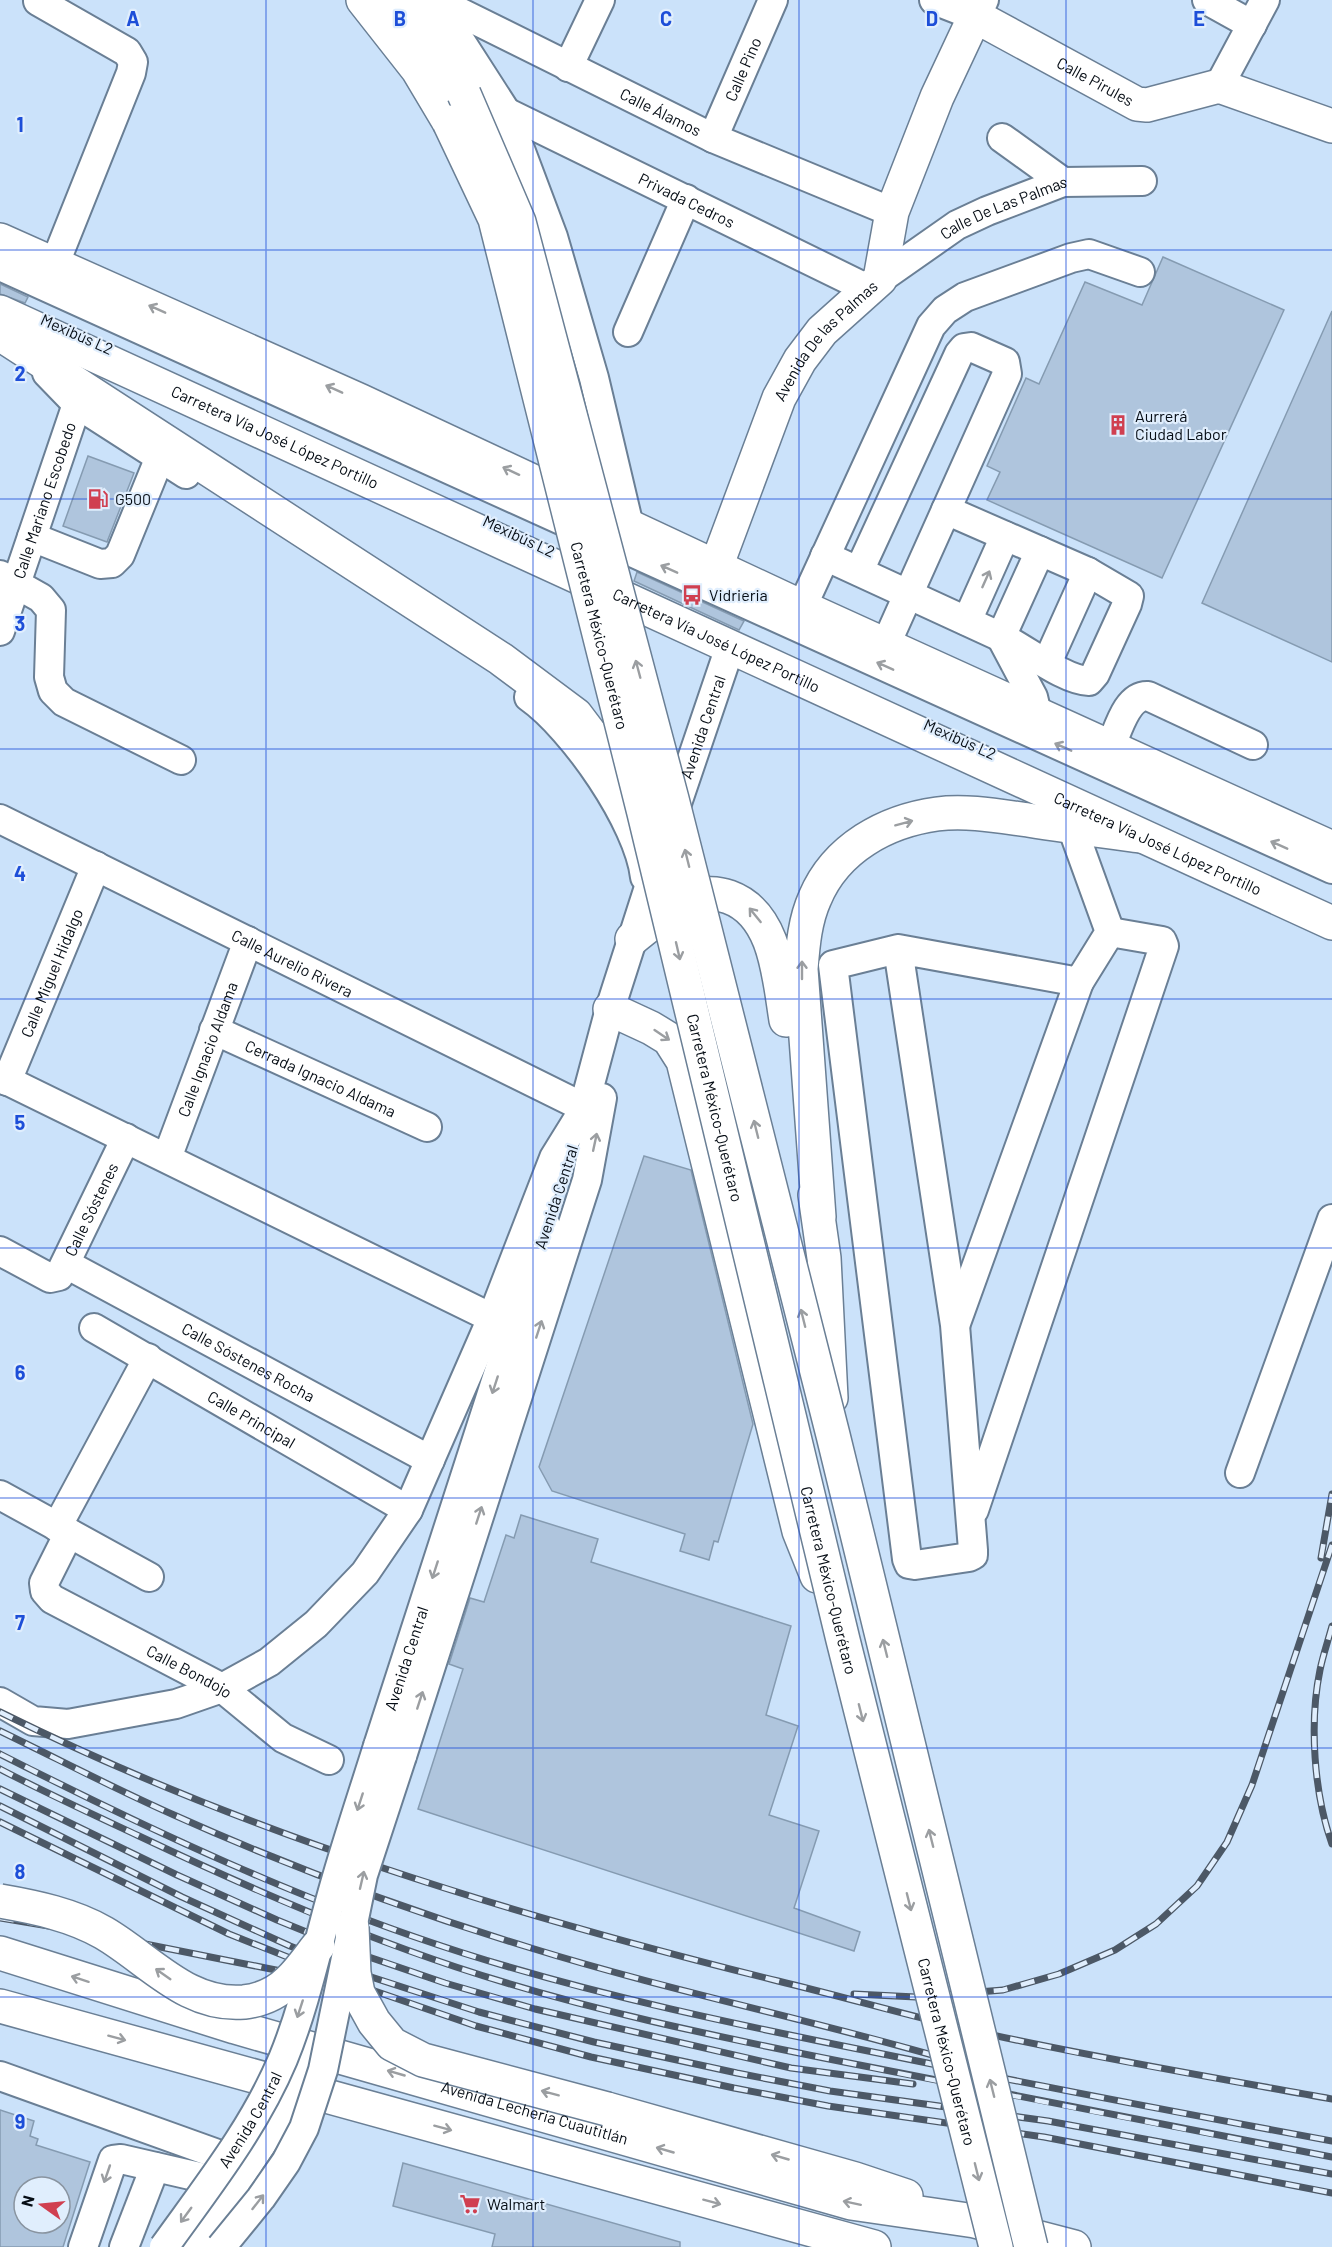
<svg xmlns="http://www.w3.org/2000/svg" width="1332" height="2247" font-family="Barlow,sans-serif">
<rect width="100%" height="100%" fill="#cbe2fa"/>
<!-- building -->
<path fill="#afc5dd" stroke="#859bb1" stroke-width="1.5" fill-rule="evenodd" d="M1163,257L1284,310L1162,578L987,500L1000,472L987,466L1026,378L1039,384L1085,282L1142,305Z
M0,284L28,297L25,303L0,294Z
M1332,311V662L1202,603Z
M88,456L134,473L107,542L63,526Z
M637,572L744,621L739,630L634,581Z
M644,1156L691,1170L753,1424L718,1542L714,1541L709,1560L680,1551L685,1534L552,1491L539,1467Z
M521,1515L598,1539L591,1562L791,1626L766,1715L798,1726L769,1815L819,1831L794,1908L860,1932L854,1951L418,1809L463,1669L449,1664L470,1598L484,1602L506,1535L514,1538Z
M0,2110L34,2121L30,2136L38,2139L36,2145L90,2162L63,2247H0ZM24,2187H60V2223H24Z
M403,2163L680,2242V2247H492L495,2234L393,2206Z"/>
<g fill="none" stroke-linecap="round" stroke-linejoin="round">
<!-- minor casing -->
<g stroke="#6a7f95" stroke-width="32">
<g id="minor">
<path d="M434,0L506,112L553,237L594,378L629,526"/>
<path id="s1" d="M435,0L713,138L892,212"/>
<path d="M934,0L975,16L984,0"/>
<path d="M1207,0L1252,25"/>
<path d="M38,1L127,52L133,62L131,73L55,263"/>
<path d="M568,67L600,0"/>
<path d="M1219,86L1265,0"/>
<path id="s2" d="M506,112L868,289"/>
<path id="s3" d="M713,138L773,0"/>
<path d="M1002,138L1063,182"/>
<path d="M0,266L1332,869"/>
<path id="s4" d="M880,279L957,225L987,211L1063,182L1142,181"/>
<path d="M628,332L686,199"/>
<path d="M47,373L77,404L186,474"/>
<path d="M32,537L100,564L112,563L120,555L160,457"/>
<path d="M825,556L1001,637C1026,649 1063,680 1089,681L1095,674L1127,604L1129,596L1088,572L946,510"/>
<path d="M859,571L959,354L964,348L971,347L1005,362L1007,374L886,644"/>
<path d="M0,575L41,598L51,610L49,677L53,691L64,702L181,760"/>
<path d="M802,607L931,326L945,310L965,297L1071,258L1089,254L1140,272"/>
<path d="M967,621L1005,536"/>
<path id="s5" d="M0,631L77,404"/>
<path d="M1047,663L1088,572"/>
<path d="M529,697C573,728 639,823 645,877"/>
<path d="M1037,714L1033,697L1001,637L1040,551"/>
<path d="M1110,748C1118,731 1126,695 1148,696L1253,745"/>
<path id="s6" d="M672,818L730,647"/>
<path id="s7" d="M0,819L585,1108L554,1158L492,1318L408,1510L365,1573L316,1624L269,1662L222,1688L176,1704L68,1724L33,1721L0,1702"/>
<path d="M898,949L955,1325L973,1550V1555L969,1557L915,1565L909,1564L907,1559L833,965L898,949L1079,982L1110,932L1072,827"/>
<path id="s8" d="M214,1030L427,1127"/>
<path d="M0,1077L492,1318"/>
<path id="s9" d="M7,1081L96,866"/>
<path d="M579,1125L610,1009L659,856"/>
<path id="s10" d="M167,1158L248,941"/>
<path id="s11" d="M0,1251L50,1278L59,1276L126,1138"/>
<path id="s12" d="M66,1264L430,1460"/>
<path d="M956,1323L1079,982"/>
<path id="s13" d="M94,1328L408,1510"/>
<path d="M1240,1473L1332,1219"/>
<path d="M0,1495L149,1577"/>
<path d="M974,1510L1164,946L1162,941L1110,932"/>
<path d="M57,1527L148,1358"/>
<path id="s14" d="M69,1533L44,1583L45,1591L52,1599L222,1688L283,1738L329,1760"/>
<path id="s15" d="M378,1746L546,1226"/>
<path d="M402,1756L587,1180L602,1098"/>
<path d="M0,2076L248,2165"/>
<path d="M83,2247L113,2160L121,2159L234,2185"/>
<path d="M124,2247L155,2167"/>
<path d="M193,2247L299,2088L312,2049"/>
</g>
</g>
<!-- major casing -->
<g stroke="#6a7f95" stroke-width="36">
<g id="major">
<path d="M0,240L361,401L802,607L1332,848"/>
<path id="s16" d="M0,312C446,513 887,721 1332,923"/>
<path id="s17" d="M716,567L779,398L800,360L822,331L880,279L892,212L937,97L975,16L1137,104L1147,105L1219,86L1332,126"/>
<path id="s18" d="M0,1953L235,2027L851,2203L975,2221L1074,2247"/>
<path d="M0,2006L874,2247"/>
<path d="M607,2109L855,2179L906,2196"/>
</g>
</g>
<!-- highway casing -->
<g stroke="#6a7f95" stroke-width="36">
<path id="highway" d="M363,0L418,70L449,122
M400,0L421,28L464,94
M0,334L501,659L576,715L616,768L638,803
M632,939C651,924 670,907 693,897C703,892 718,893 729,897C776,914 779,977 786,1020
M610,1009L651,1028L669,1039L683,1061L799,1531L817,1576
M815,1195L824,1258L831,1398
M819,1217L801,969C803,944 805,920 815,898C836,848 886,821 937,814C966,810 999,816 1028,820C1065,826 1103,831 1140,836"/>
</g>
<!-- minor -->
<use href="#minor" stroke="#fff" stroke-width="28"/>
<!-- major -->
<use href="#major" stroke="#fff" stroke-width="33"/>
<!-- highway -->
<use href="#highway" stroke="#fff" stroke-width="33"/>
<!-- rail casing -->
<g stroke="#4c5866" stroke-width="7">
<path id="rail" d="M1321,1558L1332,1494
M1332,1626C1328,1641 1323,1655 1320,1670C1309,1723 1314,1794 1332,1844
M0,1712C246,1834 512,1915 778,1981C857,2000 936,2024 1016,2040C1121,2062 1227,2080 1332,2099
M0,1731C58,1759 115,1789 174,1815C290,1867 409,1911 531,1948C670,1991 813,2020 953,2061
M0,1754C150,1830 303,1902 463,1953C599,1996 739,2025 878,2053C1029,2084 1180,2113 1332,2141
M0,1769C46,1793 92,1814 139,1836C242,1885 347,1931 456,1967C582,2009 714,2036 844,2062C1006,2095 1169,2126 1332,2157
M0,1789L177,1875L277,1920L363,1955L445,1983L535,2009L791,2068L913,2084
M0,1806L182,1897L290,1946L362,1974L479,2012L594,2042L737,2073L830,2091L1048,2121L1332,2174
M0,1822L229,1934L366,1988L476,2026L591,2057L734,2088L828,2106L1044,2137L1332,2193
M0,1918L85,1932L331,1981
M854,1994L916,1997L1003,1990L1059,1974L1115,1950L1156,1924L1197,1886L1227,1842L1252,1785L1332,1545"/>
</g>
<!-- rail -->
<use href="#rail" stroke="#e0eefd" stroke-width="4.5" stroke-dasharray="14" stroke-linecap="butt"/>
<!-- minor-bridge casing -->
<g stroke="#6a7f95" stroke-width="32" stroke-linecap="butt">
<g id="minor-bridge">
<path id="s19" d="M164,2247C207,2187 254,2128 283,2059C304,2008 316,1952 331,1898C345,1847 362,1797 378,1746"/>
<path d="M221,2247L261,2198L286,2162L304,2128L323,2070L363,1875L402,1756"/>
</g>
</g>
<!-- major-bridge casing -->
<g stroke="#6a7f95" stroke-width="36" stroke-linecap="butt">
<path id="major-bridge" d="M0,1901C35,1907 73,1915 104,1933C150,1960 187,2007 244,2002C261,2000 277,1993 289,1981C300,1971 309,1957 318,1946
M352,1927L354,1973L358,1993L374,2022L392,2044L423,2060L607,2109"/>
</g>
<!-- highway-bridge casing -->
<g stroke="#6a7f95" stroke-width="36" stroke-linecap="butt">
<g id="highway-bridge">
<path d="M464,94L519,222L672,799L833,1435L1031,2247"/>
<path id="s20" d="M449,122L495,219L644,813L843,1640L996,2247"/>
</g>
</g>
<!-- minor-bridge -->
<use href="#minor-bridge" stroke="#fff" stroke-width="28"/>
<!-- major-bridge -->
<use href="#major-bridge" stroke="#fff" stroke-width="33"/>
<!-- highway-bridge -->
<use href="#highway-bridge" stroke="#fff" stroke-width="33"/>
</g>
<!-- one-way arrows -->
<defs><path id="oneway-shaft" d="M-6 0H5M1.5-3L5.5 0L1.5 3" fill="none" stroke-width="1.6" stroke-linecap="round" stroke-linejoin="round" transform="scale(1.5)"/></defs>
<g stroke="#9b9ea1">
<use href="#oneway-shaft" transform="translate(157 309) rotate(-156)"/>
<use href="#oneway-shaft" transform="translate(334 389) rotate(-156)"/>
<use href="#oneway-shaft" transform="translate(511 471) rotate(-155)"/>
<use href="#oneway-shaft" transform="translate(669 569) rotate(-156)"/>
<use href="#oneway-shaft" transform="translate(986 579) rotate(-66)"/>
<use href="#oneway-shaft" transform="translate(885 666) rotate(-156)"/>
<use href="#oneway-shaft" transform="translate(638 669) rotate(-105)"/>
<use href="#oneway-shaft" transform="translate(1063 747) rotate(-156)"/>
<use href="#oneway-shaft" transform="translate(904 823) rotate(-15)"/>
<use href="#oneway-shaft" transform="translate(1279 845) rotate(-156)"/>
<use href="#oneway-shaft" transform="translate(687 858) rotate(-104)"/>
<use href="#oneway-shaft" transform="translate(755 915) rotate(-129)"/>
<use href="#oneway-shaft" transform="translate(678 951) rotate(77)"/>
<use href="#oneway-shaft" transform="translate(802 970) rotate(-90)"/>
<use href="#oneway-shaft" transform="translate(662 1035) rotate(34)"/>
<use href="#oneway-shaft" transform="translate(756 1129) rotate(-104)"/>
<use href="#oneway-shaft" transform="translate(595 1142) rotate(-78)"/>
<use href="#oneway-shaft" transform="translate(803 1318) rotate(-104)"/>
<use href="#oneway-shaft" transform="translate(539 1329) rotate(-72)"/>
<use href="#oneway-shaft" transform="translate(495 1385) rotate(108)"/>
<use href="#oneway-shaft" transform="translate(479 1515) rotate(-72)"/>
<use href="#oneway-shaft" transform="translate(435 1570) rotate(108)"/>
<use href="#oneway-shaft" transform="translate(885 1648) rotate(-104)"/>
<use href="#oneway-shaft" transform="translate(420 1700) rotate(-72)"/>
<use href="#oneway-shaft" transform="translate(861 1713) rotate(76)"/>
<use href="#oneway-shaft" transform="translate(360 1802) rotate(108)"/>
<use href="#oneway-shaft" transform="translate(931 1838) rotate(-104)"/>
<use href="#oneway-shaft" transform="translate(362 1880) rotate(-77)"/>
<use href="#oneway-shaft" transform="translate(909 1902) rotate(76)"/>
<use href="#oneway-shaft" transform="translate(163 1974) rotate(-145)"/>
<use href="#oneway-shaft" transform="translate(80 1979) rotate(-162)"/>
<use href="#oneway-shaft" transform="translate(300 2009) rotate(108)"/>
<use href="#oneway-shaft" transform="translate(117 2038) rotate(15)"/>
<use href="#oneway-shaft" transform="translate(396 2073) rotate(-164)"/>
<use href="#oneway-shaft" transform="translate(992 2088) rotate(-104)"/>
<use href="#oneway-shaft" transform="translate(550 2093) rotate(-165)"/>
<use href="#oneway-shaft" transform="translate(443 2128) rotate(15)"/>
<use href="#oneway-shaft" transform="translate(665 2150) rotate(-164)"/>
<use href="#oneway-shaft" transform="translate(780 2157) rotate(-164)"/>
<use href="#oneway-shaft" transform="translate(977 2172) rotate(76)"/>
<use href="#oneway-shaft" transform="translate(107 2174) rotate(109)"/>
<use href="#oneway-shaft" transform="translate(258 2202) rotate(-52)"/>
<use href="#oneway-shaft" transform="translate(712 2202) rotate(15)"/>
<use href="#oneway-shaft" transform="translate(852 2203) rotate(-168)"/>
<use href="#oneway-shaft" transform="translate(186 2215) rotate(126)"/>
</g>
<!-- grid -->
<path fill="none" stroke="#1d4ed8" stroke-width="1.5" stroke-opacity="0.55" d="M266,0V2247M533,0V2247M799,0V2247M1066,0V2247M0,250H1332M0,499H1332M0,749H1332M0,999H1332M0,1248H1332M0,1498H1332M0,1748H1332M0,1997H1332"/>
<!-- icons -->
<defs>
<g id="building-bare" transform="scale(1.62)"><path d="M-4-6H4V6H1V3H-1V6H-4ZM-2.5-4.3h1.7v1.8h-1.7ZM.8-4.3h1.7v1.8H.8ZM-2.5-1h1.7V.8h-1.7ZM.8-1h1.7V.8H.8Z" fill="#d03f50" stroke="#e0eefd" stroke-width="2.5" paint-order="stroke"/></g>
<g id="fuel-bare" transform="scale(1.62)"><path d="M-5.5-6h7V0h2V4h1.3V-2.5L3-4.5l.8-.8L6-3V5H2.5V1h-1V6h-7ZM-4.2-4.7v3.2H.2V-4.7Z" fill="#d03f50" stroke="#e0eefd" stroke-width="2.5" paint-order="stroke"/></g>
<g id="bus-bare" transform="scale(1.62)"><path d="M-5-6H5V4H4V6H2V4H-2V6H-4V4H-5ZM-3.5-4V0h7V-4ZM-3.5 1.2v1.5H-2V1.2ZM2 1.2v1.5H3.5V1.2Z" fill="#d03f50" stroke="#e0eefd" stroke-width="2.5" paint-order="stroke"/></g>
<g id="supermarket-bare" transform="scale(1.62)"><path d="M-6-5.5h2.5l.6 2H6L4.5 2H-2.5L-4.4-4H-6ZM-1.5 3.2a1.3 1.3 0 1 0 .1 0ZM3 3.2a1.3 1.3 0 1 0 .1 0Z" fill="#d03f50" stroke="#e0eefd" stroke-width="2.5" paint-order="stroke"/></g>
</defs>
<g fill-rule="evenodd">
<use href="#building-bare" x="1118" y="425"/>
<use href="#fuel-bare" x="98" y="499"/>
<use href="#bus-bare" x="692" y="595"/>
<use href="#supermarket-bare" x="470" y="2204"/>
</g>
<g text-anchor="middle" stroke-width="4.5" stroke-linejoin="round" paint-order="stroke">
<!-- street labels -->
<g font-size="16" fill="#060d15" stroke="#e0eefd">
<text dy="6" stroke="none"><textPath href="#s3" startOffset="75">Calle Pino</textPath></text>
<text dy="6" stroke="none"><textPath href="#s17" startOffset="756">Calle Pirules</textPath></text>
<text dy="6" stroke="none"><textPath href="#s1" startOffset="252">Calle Álamos</textPath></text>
<text dy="6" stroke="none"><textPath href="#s2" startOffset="201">Privada Cedros</textPath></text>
<text dy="6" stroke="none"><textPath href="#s4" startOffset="144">Calle De Las Palmas</textPath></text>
<text transform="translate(77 334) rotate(24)" y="6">Mexibús L2</text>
<text dy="6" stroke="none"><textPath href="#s17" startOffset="255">Avenida De las Palmas</textPath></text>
<text dy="6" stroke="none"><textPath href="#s16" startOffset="302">Carretera Vía José López Portillo</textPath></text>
<text dy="6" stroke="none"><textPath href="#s5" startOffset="138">Calle Mariano Escobedo</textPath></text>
<text transform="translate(519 536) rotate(25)" y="6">Mexibús L2</text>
<text dy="6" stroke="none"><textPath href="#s20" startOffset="537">Carretera México-Querétaro</textPath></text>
<text dy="6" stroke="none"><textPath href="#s16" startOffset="788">Carretera Vía José López Portillo</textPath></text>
<text dy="6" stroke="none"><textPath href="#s6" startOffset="96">Avenida Central</textPath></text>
<text transform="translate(960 739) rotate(24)" y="6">Mexibús L2</text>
<text dy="6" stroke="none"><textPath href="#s16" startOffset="1274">Carretera Vía José López Portillo</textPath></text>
<text dy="6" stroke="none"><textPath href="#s7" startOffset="326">Calle Aurelio Rivera</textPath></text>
<text dy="6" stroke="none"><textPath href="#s9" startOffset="117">Calle Miguel Hidalgo</textPath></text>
<text dy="6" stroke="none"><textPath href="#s10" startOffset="116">Calle Ignacio Aldama</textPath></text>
<text dy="6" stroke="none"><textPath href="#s8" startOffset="117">Cerrada Ignacio Aldama</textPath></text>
<text dy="6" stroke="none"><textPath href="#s20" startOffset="1023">Carretera México-Querétaro</textPath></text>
<text transform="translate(556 1197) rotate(-72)" y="6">Avenida Central</text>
<text dy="6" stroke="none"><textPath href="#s11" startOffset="140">Calle Sóstenes</textPath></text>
<text dy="6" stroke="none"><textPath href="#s12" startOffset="207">Calle Sóstenes Rocha</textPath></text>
<text dy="6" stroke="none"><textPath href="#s13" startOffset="182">Calle Principal</textPath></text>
<text dy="6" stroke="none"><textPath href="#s20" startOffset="1509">Carretera México-Querétaro</textPath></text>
<text dy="6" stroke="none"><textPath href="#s15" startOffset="92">Avenida Central</textPath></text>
<text dy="6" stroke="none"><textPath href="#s14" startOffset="230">Calle Bondojo</textPath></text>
<text dy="6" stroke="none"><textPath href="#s20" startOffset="1995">Carretera México-Querétaro</textPath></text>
<text dy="6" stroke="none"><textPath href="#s18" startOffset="558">Avenida Lecheria Cuautitlán</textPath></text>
<text dy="6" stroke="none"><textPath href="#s19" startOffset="154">Avenida Central</textPath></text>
</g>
<!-- poi labels -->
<g font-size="16" fill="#060d15" stroke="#e0eefd" text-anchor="start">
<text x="1135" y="422">Aurrerá<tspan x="1135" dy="18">Ciudad Labor</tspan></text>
<text x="115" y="505">G500</text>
<text x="709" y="601">Vidrieria</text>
<text x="487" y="2210">Walmart</text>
</g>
</g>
<g font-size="20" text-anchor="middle" font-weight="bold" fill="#1d4ed8" stroke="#e0eefd" stroke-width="4.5" stroke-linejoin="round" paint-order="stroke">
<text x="133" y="26">A</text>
<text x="400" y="26">B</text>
<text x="666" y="26">C</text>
<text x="932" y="26">D</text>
<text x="1199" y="26">E</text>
<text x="20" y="132">1</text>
<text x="20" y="381">2</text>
<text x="20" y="631">3</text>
<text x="20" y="881">4</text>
<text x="20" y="1130">5</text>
<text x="20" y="1380">6</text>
<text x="20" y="1630">7</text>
<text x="20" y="1879">8</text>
<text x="20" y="2129">9</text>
</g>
<!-- north arrow -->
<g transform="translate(42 2205) rotate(285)"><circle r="28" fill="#e0eefd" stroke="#8994a0" stroke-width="1.5"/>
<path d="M0-4.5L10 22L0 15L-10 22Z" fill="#d03f50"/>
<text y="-9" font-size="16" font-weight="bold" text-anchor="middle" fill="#060d15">N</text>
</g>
</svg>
